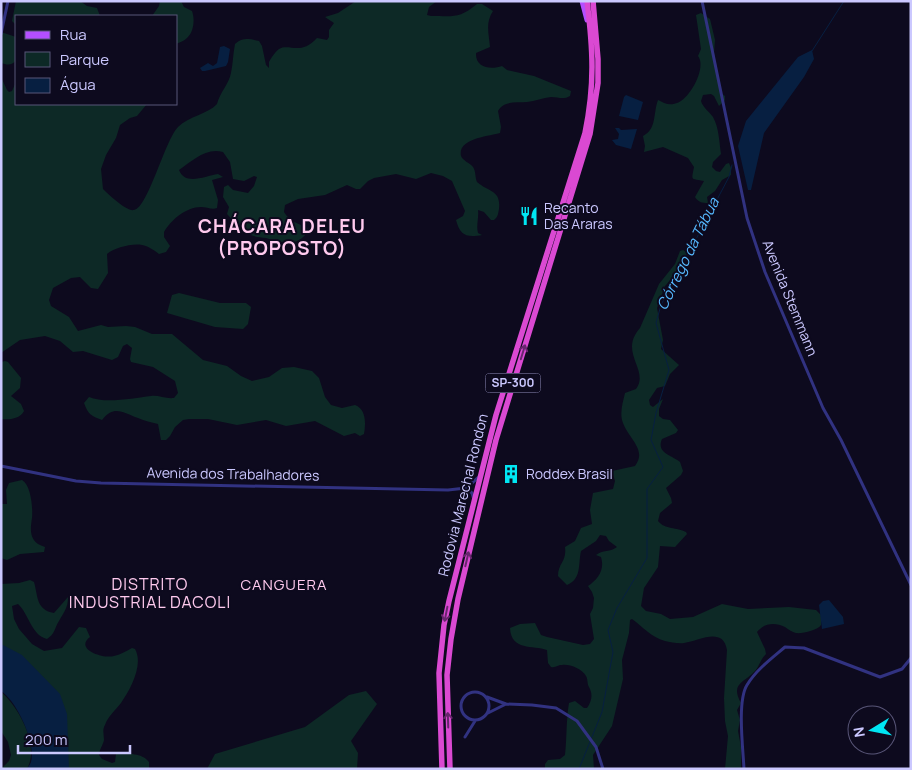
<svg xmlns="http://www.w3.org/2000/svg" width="912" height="770" font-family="Manrope,sans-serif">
<rect width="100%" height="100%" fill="#0d0a1e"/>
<!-- green -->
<path fill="#0d2926" d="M16,1H80L87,6L97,8L100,16H16V25L12,21Z
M160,1H181L184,7L192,11C195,19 194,32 187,38C184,41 180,42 176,44V16H152L159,6Z
M356,1H437L429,7L427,15L431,16C453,16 459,19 477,4H482L493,11C485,23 489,34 490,47L476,53C475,68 491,70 502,66L507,70L534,76L571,91L570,96C563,100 559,97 551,97C543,98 535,101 527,102C517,103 504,100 498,111L501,127L500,133C491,136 457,138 461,156C463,161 470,163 473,167C476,171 475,178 477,182C490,193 501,190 499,209C498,214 498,217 494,220H491L484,212L478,210C479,218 476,226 478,233L482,235C466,238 460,235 456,220L463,216L465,211L452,181L443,176L431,173L416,179L396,174L374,178L368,181L360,189H356L347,185L325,195L298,199L285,205L284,212C289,221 298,224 307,227L309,231C295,248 285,243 266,238C259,237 253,237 247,233C240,229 233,220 227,214L229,207L223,197L224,187L228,185L233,190L248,193L254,186L257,177L254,176L244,181L233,179L230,162L223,152C206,147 192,161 179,170C185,186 205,176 218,174L223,177L212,180L218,200L217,208C212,210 207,207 201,207C186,207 171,220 164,232V237L170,246L166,252L159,254C154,250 148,246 142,245C132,243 114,248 107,254L108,273L98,289L91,288L80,277L71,278L53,288L49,300L51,306L69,317L78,331L101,325L108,327L126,326L135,327L152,334H172L203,360L227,366L241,376L252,381L269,377L282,368L294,367L312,371L319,378L325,397L331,405L342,408L355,405C366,409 366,423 364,434L360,436L355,433L344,436L315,421L286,426L266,420L237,425L208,419H189L183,420L175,427L170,436L166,440H161L158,424C151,422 145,421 138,418C124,413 114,404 102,420C91,416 88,414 84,403L89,397C105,404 134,398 151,396C158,395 166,399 174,398L178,393L175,381L153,367L131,362L130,359L132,348L127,344L123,346L118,357L112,360L83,351L73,352L60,341L45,336L20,340L1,353V77L7,90L9,92L12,91L16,82V104H147L137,116L130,118L120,125L116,138L106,155L101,169L103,189C108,194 127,212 134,210C148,208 165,140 178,127C189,116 208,114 217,104C220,92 229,84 231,73C233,63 233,54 235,44C243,37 249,39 259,41L262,46L266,65L269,68V62C271,58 275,52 279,49C289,43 301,56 317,38L327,40L329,37V30L334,23L325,17L338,13Z
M701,13L710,19L715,40L714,53L721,93L725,96V100L719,106L714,96L711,94L703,95L701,101C703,108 709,111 713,117C719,128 719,141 721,154L713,162L712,167L716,171L720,172L726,164L729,163L731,168V175L722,180L715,191L707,197L708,203C702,203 698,202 695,197L704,181C691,178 691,182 694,167L688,158L663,147L644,152L645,146L643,136C657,129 653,113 658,100C664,103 669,106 677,103C690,99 707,67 698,56L701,49L696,15Z
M1,32L16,37V60C12,66 7,65 1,63Z
M683,250L688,253L675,275L665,286L657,308L663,340L661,349L679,365L670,374L665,386L657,388L649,400L650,405L653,407L663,399L659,409V416L663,419L670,420L678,430L676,433L662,439C656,453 671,455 680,462L683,471L681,475L666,488L671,498L672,503L660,513L658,521C665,530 677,527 686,532L687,534L675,547L660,546L658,567L644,588L641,606L646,611L661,614L670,619L693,617L722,604L748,609L789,607L816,610L821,615V625C818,630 802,634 796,633C792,632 788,629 785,627C775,622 764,623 757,632L765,649L766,654C760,660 759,667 755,671C744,683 730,683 741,703L737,710L740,720L738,731L741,747V769H725L728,736L725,721L724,698L727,650C723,626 699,641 684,643C679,644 670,642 665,641C651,637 643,627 632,619L630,620L629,633L622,660L623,679L612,726L593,755L594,769H545V764L548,760L560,759L565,755C567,738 566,720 569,703L575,701L584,708H587C592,701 593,694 589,687C587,684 588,679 586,676C582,669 570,664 562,665C557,665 556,668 551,667L548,663L547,650C533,645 511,651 510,628L520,624L535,623L541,635L547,637L583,645L590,644L594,639L590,614L593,608L594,598L592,592L588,586C598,579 605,570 601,557L596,555C602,550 611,552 617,547L609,541L606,536L600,535L596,541L581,551C578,564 582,579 567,585L558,576C558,563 567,562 565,547L575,541L581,528L592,524L590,510L593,493L613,489L615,481L612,471L635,466C648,449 627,438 622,420C620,411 623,402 625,393L636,389C650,370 618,353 640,328L659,284L675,264L680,251Z
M179,293L220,303H246L251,307L248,324L243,329L215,327L167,313L172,295Z
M5,361L8,362L21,378L20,388L11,396L21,404L24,411C20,419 9,420 1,419V362Z
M22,480C31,485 33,508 32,518C30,531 29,542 45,547L44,552L20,554L7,560L1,558V504H7L6,490L9,483Z
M30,580L34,582C38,596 36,610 54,613L68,597C68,608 64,612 59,621C54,629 55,634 47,639C31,635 29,614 18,604L12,606L14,619L19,629L32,644L44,651L62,648L79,627L86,628L90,637C74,649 103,659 114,656C120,655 126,651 132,648L135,649C144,665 130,690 121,703C115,711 108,716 105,725C102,730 104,735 104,740C103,745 99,750 99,755L102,759L112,763L115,762L116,754L118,752C129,755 141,752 149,762V769H62L1,648V584L19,583Z
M366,691L377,704L351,741L358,753L357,769H207L215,754L305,727L349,695Z
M1,692C19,707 40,746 27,769H1L9,761L11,755L8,742L1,731Z"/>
<!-- water -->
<path fill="#071f41" d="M224,46L230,49L228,62L226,66L205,71H202L200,68L208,63L213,66L217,63L220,47Z
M812,50L814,59L804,77L764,133L751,190H748L738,146L746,121L798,57Z
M626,95L643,102L638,120L619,116L624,97Z
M615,128H619L621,130L637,129L631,149L616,145L612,140L618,139L619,134Z
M829,600L843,617L844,624L822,629L819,605L823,601Z
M1,644L22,655L60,694L67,714L69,769H26C28,767 30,765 31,762C36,743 17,701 1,691Z"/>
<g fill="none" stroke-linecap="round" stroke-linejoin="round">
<!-- stream -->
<path stroke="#071f41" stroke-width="1" d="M812,51L844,1
M579,769L602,712L613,652L608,630L617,608L647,558V489L663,467L651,440L656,413L669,370L656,323L661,305L729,177L732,165"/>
<!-- minor -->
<path stroke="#313281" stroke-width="3" d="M702,1L747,218L765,272L823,408L841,440L911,585
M1,34L8,1
M1,466L76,481L101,483L448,490L466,488L480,476
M466,488L472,493L474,500
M461 706a14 14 0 1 1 28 0a14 14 0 1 1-28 0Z
M487,697L506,704L488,713
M506,704L532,705L556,708L577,721L596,747L603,769
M465,737L475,721
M744,769C743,748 737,701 747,685C756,670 772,658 785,647L804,648L880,677L902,669L911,658"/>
<!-- primary -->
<path stroke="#b44fff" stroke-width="5" d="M582,1L587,20"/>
<!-- trunk -->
<path stroke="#da49d2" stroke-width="5.5" d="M442,769L439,673L444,625L449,601L496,415L585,133C595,84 593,50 587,1
M450,769L447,675L451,639L458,599L496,440L590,134L598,83V59L593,1"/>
</g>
<!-- one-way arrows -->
<defs><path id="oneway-shaft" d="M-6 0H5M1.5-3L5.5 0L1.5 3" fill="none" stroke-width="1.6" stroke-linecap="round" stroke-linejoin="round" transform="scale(1.25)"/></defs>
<g stroke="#69266f">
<use href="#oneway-shaft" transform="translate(523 352) rotate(-73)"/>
<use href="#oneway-shaft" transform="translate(467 559) rotate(-77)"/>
<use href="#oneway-shaft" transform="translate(446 614) rotate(101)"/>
<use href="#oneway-shaft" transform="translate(448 720) rotate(-92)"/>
</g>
<!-- icons -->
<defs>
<g id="restaurant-bare" transform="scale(1.5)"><path d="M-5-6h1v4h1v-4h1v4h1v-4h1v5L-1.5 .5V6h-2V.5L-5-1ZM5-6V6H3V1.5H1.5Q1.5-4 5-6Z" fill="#00e6f3" stroke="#0d0a1e" stroke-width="2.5" paint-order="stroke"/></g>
<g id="building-bare" transform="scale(1.5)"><path d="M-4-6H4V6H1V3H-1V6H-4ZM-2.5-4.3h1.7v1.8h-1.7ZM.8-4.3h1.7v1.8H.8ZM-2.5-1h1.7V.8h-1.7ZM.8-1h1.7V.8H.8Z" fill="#00e6f3" stroke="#0d0a1e" stroke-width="2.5" paint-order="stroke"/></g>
</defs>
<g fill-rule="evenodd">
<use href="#restaurant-bare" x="529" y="216"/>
<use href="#building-bare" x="511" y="474"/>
</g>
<g text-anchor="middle" stroke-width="4" stroke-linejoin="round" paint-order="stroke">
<!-- shield labels -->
<rect fill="#0d0a1e" stroke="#928fbc" stroke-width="1" x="485.5" y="373.5" width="55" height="19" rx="4"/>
<g font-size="12" font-weight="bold" fill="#cbc8ff">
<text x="513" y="387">SP-300</text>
</g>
<!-- poi labels -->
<g font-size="14" fill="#cbc8ff" stroke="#0d0a1e" text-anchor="start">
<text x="544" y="213">Recanto<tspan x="544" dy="16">Das Araras</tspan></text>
<text x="526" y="479">Roddex Brasil</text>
</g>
<!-- street labels -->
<g font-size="14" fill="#cbc8ff" stroke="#0d0a1e">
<text transform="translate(790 298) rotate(68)" y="5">Avenida Stemmann</text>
<text transform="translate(233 474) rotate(1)" y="5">Avenida dos Trabalhadores</text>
<text transform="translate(463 495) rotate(-76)" y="5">Rodovia Marechal Rondon</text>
</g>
<!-- water labels -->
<g font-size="15" font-style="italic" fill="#56b9ff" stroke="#0d0a1e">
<text transform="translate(688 254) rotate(-64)" y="5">Córrego da Tábua</text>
</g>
<!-- neighbourhood labels -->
<g font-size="15" letter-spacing="1" fill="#ffcaee" stroke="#0d0a1e">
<text x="284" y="590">CANGUERA</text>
</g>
<!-- quarter labels -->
<g font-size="16" letter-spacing="1" fill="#ffcaee" stroke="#0d0a1e">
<text x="150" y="590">DISTRITO<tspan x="150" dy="18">INDUSTRIAL DACOLI</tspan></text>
</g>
<!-- district labels -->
<g font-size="19" font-weight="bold" letter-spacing="1" fill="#ffcaee" stroke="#0d0a1e">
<text x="282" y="233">CHÁCARA DELEU<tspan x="282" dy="22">(PROPOSTO)</tspan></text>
</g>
</g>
<!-- border -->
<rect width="912" height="770" fill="none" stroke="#cbc8ff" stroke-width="5"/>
<!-- legend -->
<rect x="15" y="15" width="162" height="90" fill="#0d0a1e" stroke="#595678"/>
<rect x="25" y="31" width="25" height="8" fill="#b44fff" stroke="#595678"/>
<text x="60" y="40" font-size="15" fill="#cbc8ff">Rua</text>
<rect x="25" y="52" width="25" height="15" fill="#0d2926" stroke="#595678"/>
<text x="60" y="65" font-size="15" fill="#cbc8ff">Parque</text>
<rect x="25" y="78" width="25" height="15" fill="#071f41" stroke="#595678"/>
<text x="60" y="90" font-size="15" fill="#cbc8ff">Água</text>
<!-- north arrow -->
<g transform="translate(872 730) rotate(260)"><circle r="24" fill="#0d0a1e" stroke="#595678"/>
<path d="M0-4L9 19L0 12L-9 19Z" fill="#00e6f3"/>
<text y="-8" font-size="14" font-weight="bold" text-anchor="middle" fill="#cbc8ff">N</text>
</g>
<!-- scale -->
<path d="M18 745v8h112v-8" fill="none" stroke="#cbc8ff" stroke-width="2.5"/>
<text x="25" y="745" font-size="15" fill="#cbc8ff" stroke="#0d0a1e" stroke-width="4" paint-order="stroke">200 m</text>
</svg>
